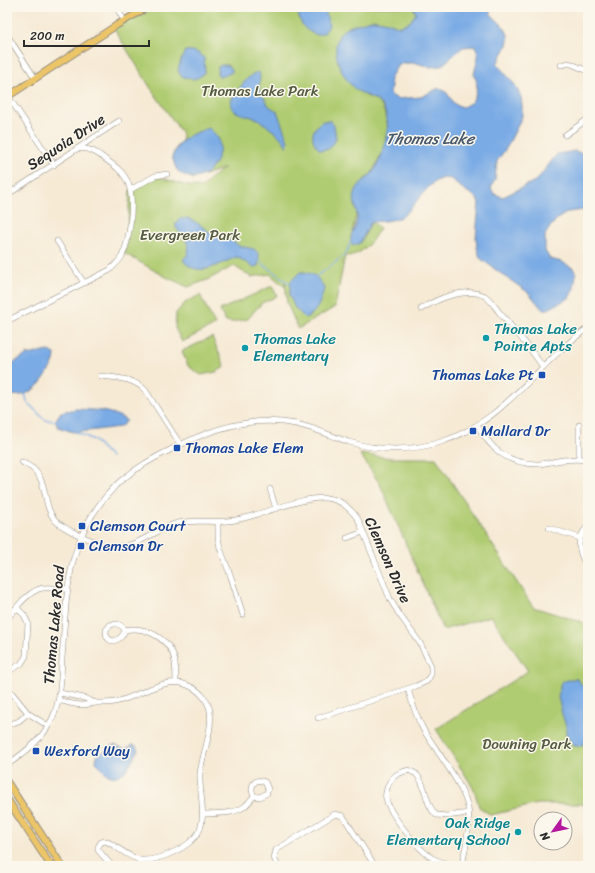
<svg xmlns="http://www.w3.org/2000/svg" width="595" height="873" font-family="Sriracha,sans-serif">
<rect width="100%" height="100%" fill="#fbf7ec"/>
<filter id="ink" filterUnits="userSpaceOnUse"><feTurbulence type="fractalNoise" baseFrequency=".025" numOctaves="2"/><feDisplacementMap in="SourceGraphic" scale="8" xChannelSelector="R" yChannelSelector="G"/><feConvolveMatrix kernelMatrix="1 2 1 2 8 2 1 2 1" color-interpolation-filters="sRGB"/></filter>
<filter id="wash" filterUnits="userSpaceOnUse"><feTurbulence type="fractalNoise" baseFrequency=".012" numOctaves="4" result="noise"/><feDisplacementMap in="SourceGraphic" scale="16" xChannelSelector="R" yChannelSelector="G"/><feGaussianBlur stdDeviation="0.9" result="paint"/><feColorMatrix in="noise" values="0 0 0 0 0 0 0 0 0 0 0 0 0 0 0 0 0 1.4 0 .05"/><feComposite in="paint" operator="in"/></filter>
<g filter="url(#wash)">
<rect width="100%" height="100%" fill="#f6ead5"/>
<!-- green -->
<path fill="#b0cc72" stroke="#6e7c4e" d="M147,7H413L416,13L410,22L399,27L393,24L374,19L363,23L366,96L376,100L383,108L388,125L384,149L372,173L364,180L357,213L352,232L363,239L371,222L380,228C372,241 363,256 345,256L335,307L298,329L287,303L285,282V287L270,274L251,277L234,266L207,280L188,287L164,276L124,253L127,242L130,190L155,176L185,185L202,188L212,177L225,168L193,179L178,171L172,157L177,146L183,139L181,132L150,87L113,27Z
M272,286L277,296L260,304V306L257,308L248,319L232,322L225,321L220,310Z
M200,295L215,325L182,342L175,328L176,313L186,302Z
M212,337L225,367L216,372L201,375L188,366L182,351Z
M360,454L391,458H436L533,607L588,624V809L582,804H538L491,815L479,807L474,789L436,729L528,671L491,616L443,630L380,484Z"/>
<!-- water -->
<path fill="#7aabe5" stroke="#526b88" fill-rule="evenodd" d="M298,7H321L326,13L329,26L324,33L317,35C307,31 302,28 299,17C298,13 297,11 298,7Z
M413,7H491L490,12C493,18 497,19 501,24C516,39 504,49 497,64L515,85L521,97L522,106V116L517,127L507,147L497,161L495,179L491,188L494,194L503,197L537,180L557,154L575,151L588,156V211L584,210L568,212L557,219L550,227L545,235V251L550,259L562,262L573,268L576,274L574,288L569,298L548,309H542L529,293L503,275L480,258L477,247L476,238L479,202C474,194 470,194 463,189C459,186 455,181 451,179C430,172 416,209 401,217C393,221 381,221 371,222L360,243L353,246C348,235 353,234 356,224C360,213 352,204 355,194C357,183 366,181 372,173C380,163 385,146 387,133C388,126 387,114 383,107C376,97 364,96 355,89C342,77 329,51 340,34C346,25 358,25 367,21C378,18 389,22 399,27L410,22L416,13ZM475,46C481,56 476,64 474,74C479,85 477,92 472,102L463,107L454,104L447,93L439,88L421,97L397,99L390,94L391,86L390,79L396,68L402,63H417L429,67L441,66L463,47Z
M185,51C194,50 198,52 204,58L205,71C198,81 192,80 181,76L178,70L181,60Z
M221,65H227L232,69V72L224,76H219L217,73L218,67Z
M257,72L260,74L259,89L269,106L277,111L288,141L287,147C285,144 284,141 282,139C280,136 261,121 258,119C241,113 220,113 237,91C243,84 248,76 257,72Z
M323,121H331L334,125L336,139L329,149L320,150C309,140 311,128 323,121Z
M209,128C213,132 217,135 219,140C223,159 207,184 186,176C184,175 180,173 178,171C175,168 174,161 172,157C181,137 189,135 209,128Z
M188,218L199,224L213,235L233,241L239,246L254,249L259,254V261L258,266L253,267L237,257C220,263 198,280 183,260C195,248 185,239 176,228V223L179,219Z
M300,272C313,272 318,277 324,288C321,300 318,313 305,318L295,308L291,299L289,296L291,281Z
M49,351L55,354C55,361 52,366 48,372C40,387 25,400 7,394V367L26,355Z
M76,409C93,410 113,410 127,421L120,427L88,431L73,432L58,427L55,421L61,412Z
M576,678L588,692V739C584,744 582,747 574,746L566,734V726L562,714L558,697L561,682Z
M114,745L125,749L133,745L136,746L138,750C133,760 122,784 107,774C103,771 100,765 96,762L97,756Z"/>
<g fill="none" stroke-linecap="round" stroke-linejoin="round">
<!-- stream -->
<path stroke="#7aabe5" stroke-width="1.5" d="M259,261L291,285
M315,277L327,269L346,254L351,241
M25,392L27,402L45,420L56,421
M76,432L94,440L111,457"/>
</g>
</g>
<g filter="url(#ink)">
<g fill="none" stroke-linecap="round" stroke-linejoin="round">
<!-- minor casing -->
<g stroke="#908a80" stroke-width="6">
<path id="minor" d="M116,7L124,20
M7,35L35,78
M561,65L569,63L588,71
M8,96L54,165
M565,135L588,119
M130,190L155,176L167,174
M7,195L119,121
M57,241L84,283
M421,309C437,299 466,286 485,296C490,299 495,307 499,312C515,330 530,348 543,367
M7,321L110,270C114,265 120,261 122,256C130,240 135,199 128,183C124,172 114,165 105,159C96,152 88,147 77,149
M101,376C118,378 134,378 146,391L180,444
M477,425C491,449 506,463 536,464C545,464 554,461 563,460C571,459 580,459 588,460
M579,459V425
M22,462C25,464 29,466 32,468C49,482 42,505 55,520C64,530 94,542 107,546C132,552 151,532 174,524C191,518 216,524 235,520C261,516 308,493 332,499C344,502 351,510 358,519L390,599L399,614L420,643L431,666V674L427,681L416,686L318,718
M270,489L276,509
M218,522V537L220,548L231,577L243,615
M588,526C573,542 580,553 588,570
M549,528L580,538
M347,538L363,532
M7,619C16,608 26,594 39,589C48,586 59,589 68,589
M125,630C123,637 113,646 107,637C106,635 106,633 106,630L110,625C117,623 121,624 125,630C143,626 165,636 173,654C176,663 176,672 176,682
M7,672L21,664L26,656L28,623L24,615L17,608
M7,687L28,713L48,726
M408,689C412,703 416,716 423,729C436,751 464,785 468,808C471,827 465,848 462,866
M60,693L84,698L96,703
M58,700C66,702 74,705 82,705C87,705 92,703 97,703C103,703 109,703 115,702C137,698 166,675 187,685C198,689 208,699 210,711C213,732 202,754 200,774C199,792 206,812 200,829C193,847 159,861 141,860C131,859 116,846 106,841L101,842L98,847V850L112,866
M7,725L19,721L28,713
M7,765C26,752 44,738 53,717C61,699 61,678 62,658C67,597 65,542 108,494C113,489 117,483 123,479C139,466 155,457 174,448C212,428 253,415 296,424C315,428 331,436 349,442C379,451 411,451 441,442C505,422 536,364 588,328
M202,814C215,813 234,815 245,806C249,803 251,799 254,796L260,797L267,793L268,789L265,782C254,777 249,787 254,796
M137,866L140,860
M278,866L274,858L276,850L335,814L343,816L375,866
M456,866C448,864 439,862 432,858C418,849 389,814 386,798C385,796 386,793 386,792C389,778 396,773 409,770C411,772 416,773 417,775C427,785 424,803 436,815L447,816L469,813"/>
</g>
<!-- major casing -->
<g stroke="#908a80" stroke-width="8">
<path id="major" d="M7,97L117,25L148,7
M7,782L62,866
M7,799L51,866"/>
</g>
<!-- minor -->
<use href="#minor" stroke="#fff" stroke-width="5"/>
<!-- major -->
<use href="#major" stroke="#ecc569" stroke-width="6"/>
</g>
</g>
<!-- markers -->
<g fill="#0f9aa8" stroke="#fbf7ec" stroke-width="1.5">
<circle cx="486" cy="338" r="4"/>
<circle cx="245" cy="348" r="4"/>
<circle cx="518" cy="832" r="4"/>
</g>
<g fill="#1a4fb4" stroke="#fbf7ec" stroke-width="1.5">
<rect x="538" y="371" width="8" height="8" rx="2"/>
<rect x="469" y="427" width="8" height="8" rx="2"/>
<rect x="173" y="444" width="8" height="8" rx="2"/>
<rect x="78" y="522" width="8" height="8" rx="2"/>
<rect x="77" y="542" width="8" height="8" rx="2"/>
<rect x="32" y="747" width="8" height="8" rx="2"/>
</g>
<g text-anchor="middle" stroke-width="3" stroke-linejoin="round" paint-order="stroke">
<!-- park labels -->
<g font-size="15" fill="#535b40" stroke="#fbf7ec">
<text x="260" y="96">Thomas Lake Park</text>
<text x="190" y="240">Evergreen Park</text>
<text x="527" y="749">Downing Park</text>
</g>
<!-- street labels -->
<g font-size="15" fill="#2b2b2b" stroke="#fbf7ec">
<text transform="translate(66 142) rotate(-33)" y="5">Sequoia Drive</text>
<text transform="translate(388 560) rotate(66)" y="5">Clemson Drive</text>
<text transform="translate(54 625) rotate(-85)" y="5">Thomas Lake Road</text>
</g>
<!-- culture labels -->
<g font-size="15" fill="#0d838f" stroke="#fbf7ec" text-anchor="start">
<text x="494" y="334">Thomas Lake<tspan x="494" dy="17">Pointe Apts</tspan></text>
<text x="253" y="344">Thomas Lake<tspan x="253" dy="17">Elementary</tspan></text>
<text x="510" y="828" text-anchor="end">Oak Ridge<tspan x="510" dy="17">Elementary School</tspan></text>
</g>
<!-- transit labels -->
<g font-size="15" fill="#164399" stroke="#fbf7ec" text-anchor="start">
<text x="534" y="380" text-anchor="end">Thomas Lake Pt</text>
<text x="481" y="436">Mallard Dr</text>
<text x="185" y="453">Thomas Lake Elem</text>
<text x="90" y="531">Clemson Court</text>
<text x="89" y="551">Clemson Dr</text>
<text x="44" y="756">Wexford Way</text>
</g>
<!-- water labels -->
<g font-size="16" font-style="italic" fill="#47586c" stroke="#fbf7ec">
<text x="430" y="144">Thomas Lake</text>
</g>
</g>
<!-- margin -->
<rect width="595" height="873" fill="none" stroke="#fbf7ec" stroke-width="24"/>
<!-- north arrow -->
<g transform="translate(553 831) rotate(237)"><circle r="19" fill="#fbf7ec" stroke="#a8a59f"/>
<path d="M0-3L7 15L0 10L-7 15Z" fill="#b5179e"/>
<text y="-6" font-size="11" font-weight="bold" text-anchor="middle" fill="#2b2b2b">N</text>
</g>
<!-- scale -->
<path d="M24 40v6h125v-6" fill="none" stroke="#2b2b2b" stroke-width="2"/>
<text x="30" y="40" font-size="12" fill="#2b2b2b" stroke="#fbf7ec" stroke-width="3" paint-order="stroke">200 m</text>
</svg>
